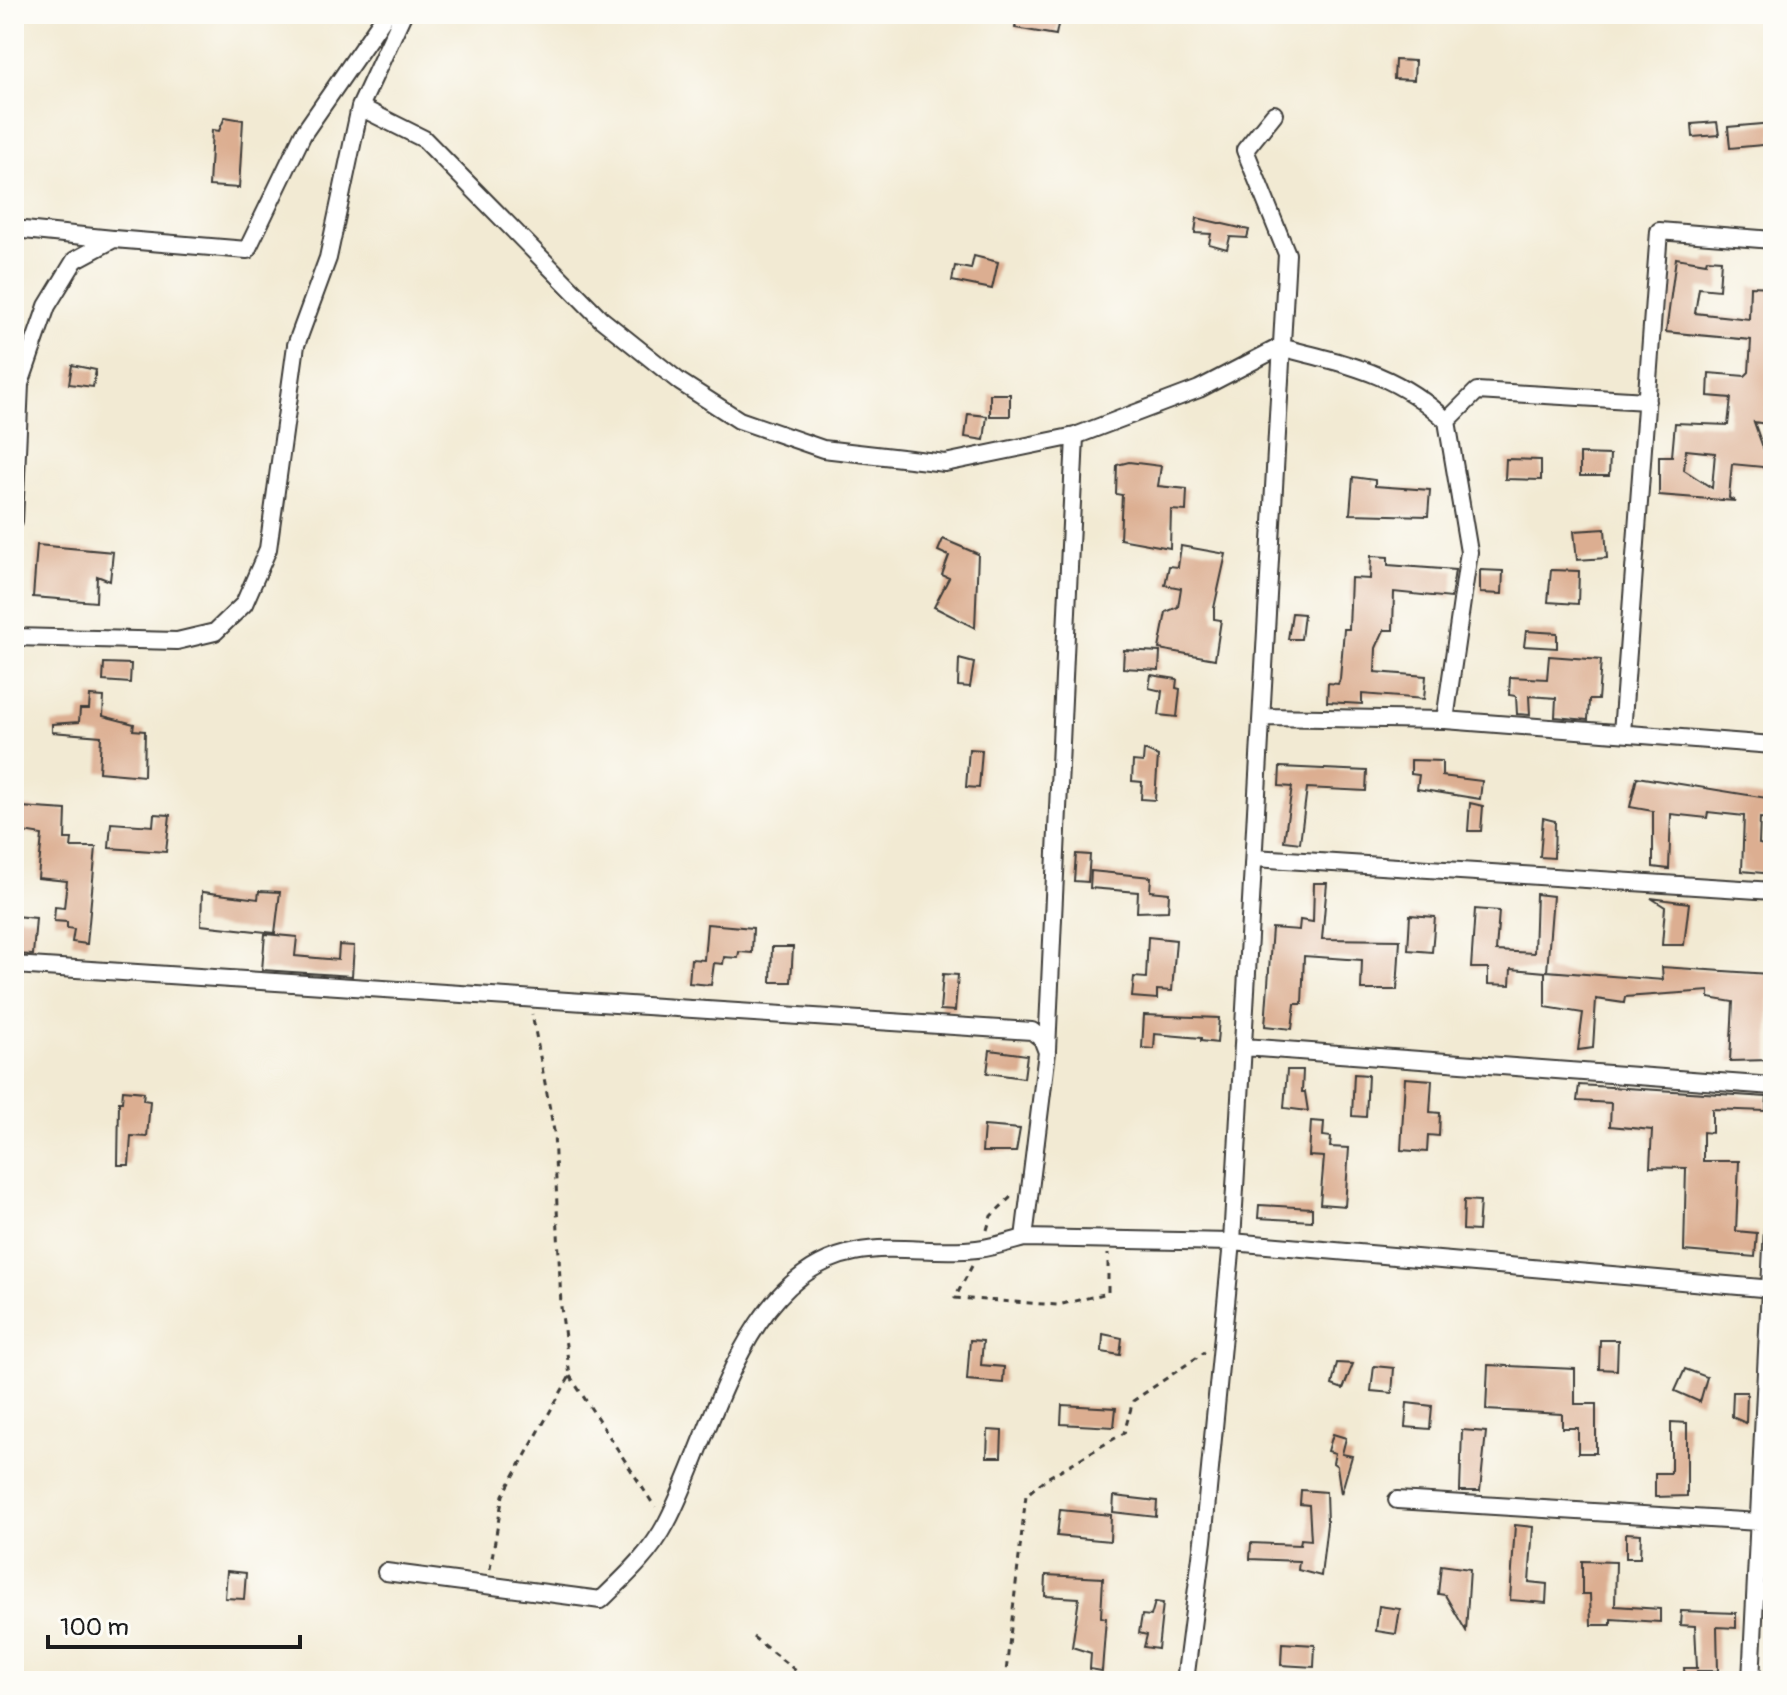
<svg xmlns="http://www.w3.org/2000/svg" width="1787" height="1695" font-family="Pangolin,sans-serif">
<rect width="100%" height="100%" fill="#fdfcf7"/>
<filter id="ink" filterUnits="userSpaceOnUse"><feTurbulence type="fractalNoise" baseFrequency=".0125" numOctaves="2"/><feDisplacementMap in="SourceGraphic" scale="16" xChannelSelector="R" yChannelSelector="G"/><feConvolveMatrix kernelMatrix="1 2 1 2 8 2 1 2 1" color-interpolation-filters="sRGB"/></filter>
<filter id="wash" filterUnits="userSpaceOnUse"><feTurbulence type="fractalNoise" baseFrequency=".006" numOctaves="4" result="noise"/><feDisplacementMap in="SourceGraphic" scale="32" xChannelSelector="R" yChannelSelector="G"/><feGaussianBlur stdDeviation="1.8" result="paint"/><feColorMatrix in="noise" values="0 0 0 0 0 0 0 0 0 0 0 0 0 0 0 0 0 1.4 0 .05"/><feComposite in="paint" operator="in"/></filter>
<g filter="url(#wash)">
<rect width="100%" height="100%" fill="#f2ead3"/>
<g id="blocks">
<!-- building -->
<path fill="#dcae91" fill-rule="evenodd" d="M1017,14H1060L1056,35L1015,28Z
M1395,60L1415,61L1414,80L1394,79Z
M225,117L243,120L239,188L209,186L212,130L219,131Z
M1717,122L1719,135L1693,137L1692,124Z
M1773,123V144L1730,148L1728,127Z
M1197,218L1249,230L1247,238L1230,237L1227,249L1209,244L1211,234L1195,233Z
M974,256L998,262L992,289L952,281L955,266L971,269Z
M1676,258L1706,263L1707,259L1721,260L1719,290L1699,288L1695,313L1749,319L1750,286L1773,287L1771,400L1767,424L1754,422L1765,453L1773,454V468L1732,464L1729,498L1735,501L1659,495V456H1672L1675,423L1728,425L1731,398L1708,396L1709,373L1745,376L1749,372L1751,340L1666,332ZM1686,450L1715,453L1712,488L1684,470Z
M72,365L96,370L93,387L69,384Z
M990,394H1010V416H990Z
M968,414L987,416L984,440L965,437Z
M1580,454L1610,455L1609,476H1580Z
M1506,459L1541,460V480L1505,479Z
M1129,462L1161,466L1158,486L1187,489L1186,511L1171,510L1170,548L1120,539L1122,495L1116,494L1117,465Z
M1353,477L1375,480V486L1430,490L1428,516L1350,514Z
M1605,529L1607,558L1577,560L1574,531Z
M943,539L978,554L975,628L934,607L949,578L942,575L949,556L938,551Z
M37,545L113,552L110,581L97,576L96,602L33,597Z
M1181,546L1226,554L1214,608V619L1221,620L1215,659L1159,649L1166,612L1178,607L1181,588L1165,585L1169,566L1178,567Z
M1371,556L1388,557V565L1455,570L1451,598L1394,592L1393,630H1384L1376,648L1375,672L1426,676L1424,699L1362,694V704L1327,702L1328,683L1338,684L1340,679L1344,629H1349L1351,578L1370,579Z
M1480,570L1503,571L1502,594L1480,593Z
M1551,570L1579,571L1578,604L1548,602Z
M1292,613L1304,614L1301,639H1288Z
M1526,631L1557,633V648L1524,646Z
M1124,650L1160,652L1159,670L1123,668Z
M1549,656L1601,660L1598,700H1589L1588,720L1555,717L1556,698L1529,696L1530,715L1517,714L1516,696L1509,695L1510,677L1547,679Z
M959,659L974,663L970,687L958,686Z
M104,663L131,664L130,683L103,681Z
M1151,675L1177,679L1176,688L1180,689L1177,717L1159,715L1162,691L1149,688Z
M90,696L104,697L103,716L134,724L133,730L145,731L144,776L99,772L101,736L52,732V724L79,722L80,709H89Z
M969,749L982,750L979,788L966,787Z
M1144,750L1158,756L1155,800L1141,799L1142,782L1132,781L1133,761L1143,762Z
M1411,760L1442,761V776L1482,781L1480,799L1417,789L1419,775L1411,774Z
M1280,767L1367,771L1366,791L1307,788L1300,843L1284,841L1292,787L1279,786Z
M1637,777L1773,799V819L1760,818L1759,844L1773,847V874L1742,871L1744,816L1708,812L1707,818L1671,814L1669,869L1653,867V811L1630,807Z
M1470,803L1483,806L1481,831H1468Z
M21,807L66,810L65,839H72L71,847H96L87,944L72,942L74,929L67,928V922L54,921L55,907L64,908L67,881L38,878L42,835L17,831Z
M154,814L170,815L166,852L109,848L111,823L153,826Z
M1543,818L1555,821L1554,858L1540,857Z
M1076,854L1090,855L1088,882L1074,881Z
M1091,871L1151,877L1150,891L1169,893L1168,911L1137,912L1138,892L1090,888Z
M1314,883H1327L1322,939L1400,940L1397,990H1361L1362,960L1304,956L1302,1004H1295L1292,1029L1265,1026L1272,928L1299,930L1300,920L1313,922Z
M259,891L280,892L275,933L201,925L202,892L258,899Z
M1536,894L1553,896L1547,971L1663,980L1662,967L1769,974V1060L1730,1061L1733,1002L1709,998V991L1625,997L1624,1003L1596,999L1593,1048L1578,1050L1583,1013L1545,1007V972L1511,969L1510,985L1488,984V968H1471L1475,909L1499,911L1496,951L1534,953Z
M1651,898L1689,903L1684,945H1662L1665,907Z
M1410,915L1435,917L1432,952L1408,950Z
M14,916L36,918L33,955L14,954Z
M707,924L753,928L752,953L739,952L738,958L724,957L723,964L714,963L711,985L689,983L691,959L704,960Z
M265,934L297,937L295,956L338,960L339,945L354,946L352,976L262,970Z
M1148,937L1176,940L1172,991L1157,990V999L1132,997L1134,977L1146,978Z
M772,947H793L791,982H771Z
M943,974L958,975L955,1011L940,1010Z
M1144,1015L1219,1018L1217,1043L1201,1041V1038L1155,1034L1154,1049L1142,1048Z
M990,1050L1027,1055L1024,1078L987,1073Z
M1287,1070H1303L1302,1092H1305L1308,1111L1284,1108Z
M1354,1074L1368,1075L1366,1117L1352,1116Z
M1405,1078L1432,1080L1430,1112L1440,1113L1439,1136L1428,1135L1427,1152L1401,1150Z
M1579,1085L1767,1097L1766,1111L1712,1109V1133L1703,1132V1161H1739L1736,1231L1757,1233L1755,1257L1684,1251L1686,1168L1650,1167L1652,1130L1610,1126L1611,1103L1577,1101Z
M123,1090L144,1092L143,1100L150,1101L147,1137L131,1136L129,1165H118L119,1102H122Z
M1311,1121L1324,1122L1323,1136L1331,1137L1330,1147L1349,1148L1345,1206L1320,1204L1324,1157L1309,1156Z
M984,1126L1020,1129L1016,1152H982Z
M1464,1200L1480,1201L1478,1231L1463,1230Z
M1259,1205L1312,1208V1221L1258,1218Z
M1103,1334L1122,1338L1120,1355L1102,1352Z
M970,1340L983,1341L981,1365L1004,1367L1003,1383L967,1380Z
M1600,1340H1618L1617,1370L1599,1369Z
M1337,1363L1353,1364L1343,1389L1332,1385Z
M1488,1365L1575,1369V1404H1596V1453H1578V1428H1562V1414L1486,1410Z
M1374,1366L1394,1368L1392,1393L1371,1391Z
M1685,1369L1707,1377L1700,1402L1675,1391Z
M1733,1392H1747L1746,1423L1732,1417Z
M1407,1403L1432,1406L1430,1429L1405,1427Z
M1062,1405L1116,1408L1114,1427L1061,1424Z
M1671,1422L1687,1423V1496L1655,1497V1473H1671Z
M988,1430L1002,1431L1001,1457H987Z
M1462,1430L1486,1432L1480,1491H1460Z
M1333,1434L1346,1438L1342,1454L1352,1456L1341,1494L1337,1466L1333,1463L1335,1453L1328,1451Z
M1301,1490L1326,1492L1327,1524L1321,1576L1298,1570L1299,1561L1250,1559L1251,1543L1300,1545L1301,1539L1311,1540L1309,1505L1300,1504Z
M1114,1496L1157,1501L1156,1517L1113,1512Z
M1060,1510L1111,1515L1110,1541L1057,1536Z
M1515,1525L1533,1527L1529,1582L1547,1584L1546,1603L1510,1600Z
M1626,1533L1641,1534L1640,1558H1626Z
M1582,1561L1616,1562L1615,1606L1660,1609V1622L1611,1619V1625H1591L1590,1594H1582Z
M1441,1565L1470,1569L1466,1631L1445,1595L1438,1594Z
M227,1571L246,1573L244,1599L225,1598Z
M1046,1575L1103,1578L1101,1617L1106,1618L1102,1671L1090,1669L1091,1653L1072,1647L1079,1598L1045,1596Z
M1155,1602L1163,1603L1158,1649L1144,1647L1147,1635L1139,1633L1142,1615L1151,1616Z
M1379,1606L1400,1609L1396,1634L1376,1631Z
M1681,1611L1736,1613V1628L1717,1627L1718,1671H1697L1698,1681H1685L1684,1668H1697L1695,1626L1680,1625Z
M1282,1643L1315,1645L1314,1667L1281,1665Z"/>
</g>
</g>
<g filter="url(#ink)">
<use href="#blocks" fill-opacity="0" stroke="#3c3b37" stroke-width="2"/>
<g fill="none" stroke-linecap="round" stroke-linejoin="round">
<!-- minor casing -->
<g stroke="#3c3b37" stroke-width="20">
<path id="minor" d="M403,14L360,107L424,139L601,319L680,382L739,420L823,449L945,463L1075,436L1199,389L1280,347C1346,364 1397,373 1447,421L1477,391L1647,401
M14,229L113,239
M14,521L20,384L47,306L75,260L114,239L247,250L303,134L386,14
M14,637L177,641L215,632L244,604L268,549L296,345L328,258L360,107
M1263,717L1445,720L1773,745
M1445,720L1469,552L1447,421
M1622,733L1659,231L1773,240
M1255,858L1773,891
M14,965L1032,1031L1042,1039L1047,1052L1024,1238L1232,1242L1773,1289
M1244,1047L1773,1086
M1047,1050L1075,436
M1397,1500L1759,1522
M386,1572L601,1600C626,1576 651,1553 667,1522C713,1435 742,1273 855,1252C894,1244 937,1254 977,1249C993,1247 1009,1242 1024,1238
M1185,1681L1203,1541L1232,1242L1287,254L1245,150L1274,114
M1751,1681L1773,1227"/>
</g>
<!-- path -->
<path stroke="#3c3b37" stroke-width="3" stroke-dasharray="6 6" stroke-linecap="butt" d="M987,1230L991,1216L1013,1195
M972,1266L955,1298L1058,1305L1108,1293V1254
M570,1376L655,1507
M490,1569L503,1495L570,1376L561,1307L554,1131L532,1014
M753,1637L809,1681
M1005,1681L1026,1495L1047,1478L1124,1433L1133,1401L1205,1352"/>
<!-- minor -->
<use href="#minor" stroke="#fff" stroke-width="16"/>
</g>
</g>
<!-- margin -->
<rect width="1787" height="1695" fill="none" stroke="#fdfcf7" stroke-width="48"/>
<!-- scale -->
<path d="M48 1635v12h252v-12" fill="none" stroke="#1c1c1c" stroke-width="4"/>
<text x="60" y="1635" font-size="24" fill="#1c1c1c" stroke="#fdfcf7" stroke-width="6" paint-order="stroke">100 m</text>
</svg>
